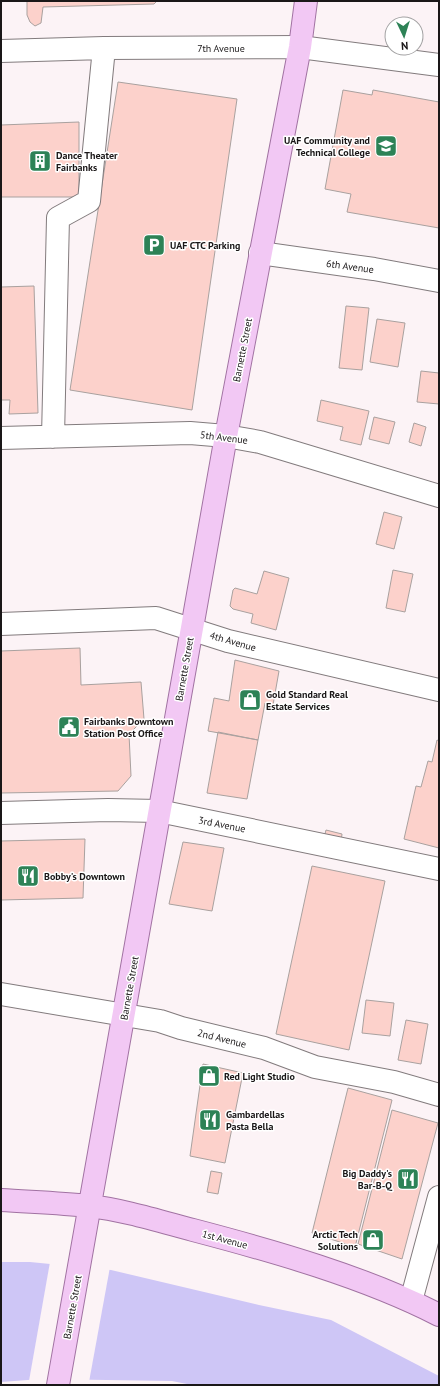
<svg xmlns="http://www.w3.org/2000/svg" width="440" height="1386" font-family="'PT Sans',sans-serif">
<rect width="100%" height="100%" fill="#fcf3f6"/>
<!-- water -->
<path fill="#cec6f6" d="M1,1262H30L111,1270L259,1305L331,1320L439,1376V1385H192L172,1381L41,1379L1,1382Z"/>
<!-- pier -->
<path fill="#fcf3f6" d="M50,1262L110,1267L89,1382L29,1381Z"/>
<!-- building -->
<path fill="#fcd1cb" stroke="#a9a19f" d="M27,1H157L154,4L43,7L41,23L35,26L30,22L27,15Z
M118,82L237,99L192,410L70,390Z
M343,90L372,95L373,90L439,102V228L347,212L351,194L325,189Z
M79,122V197H1V125Z
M34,286L38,413L9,414L10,400H1V287Z
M346,306L369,308L362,370L339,368Z
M377,319L405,323L398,367L370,362Z
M421,371L439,373V404L417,402Z
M321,400L369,411L361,445L340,440L343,427L317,421Z
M374,417L395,422L389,444L369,439Z
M414,423L426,427L421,446L409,442Z
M384,512L402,517L394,549L376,544Z
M393,570L413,574L405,612L386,608Z
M264,571L289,578L276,630L251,623L253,614L233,609L230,606L233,590L235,588L257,594Z
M80,648L81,685L141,682L144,719L129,734L131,776L118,791L1,793V651Z
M235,660L279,671L273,705L265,703L258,740L208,731L214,698L229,701Z
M218,732L258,740L247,799L207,793Z
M437,740L439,741V848L404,839L416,786L421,787L428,761L432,762Z
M326,830L342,834L341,842L324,838Z
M85,839L83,898L1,900V841Z
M183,842L224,848L212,911L169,904Z
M312,866L385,881L349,1050L276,1034Z
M366,1000L394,1003L390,1036L362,1033Z
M406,1020L428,1024L421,1064L398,1060Z
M203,1064L243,1073L225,1163L190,1156Z
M348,1088L392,1100L355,1247L312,1233Z
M392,1110L438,1123L402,1259L358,1244Z
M211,1171L222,1173L218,1194L207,1192Z"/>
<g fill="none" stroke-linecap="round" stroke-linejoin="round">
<!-- minor casing -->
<g stroke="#827b7d" stroke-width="24">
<path id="minor" d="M1,51L104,48L300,47L439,65
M260,253L374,269L439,281
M53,437L58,218L89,201L104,48
M1,438L190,433L226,436L260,442L439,496
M1,624L156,618L228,641L439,690
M1,813L108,810L159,811L439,869
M1,994L160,1021L181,1028L264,1048L315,1067L394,1082L439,1095
M411,1301L439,1197"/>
</g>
<!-- major casing -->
<g stroke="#a172a2" stroke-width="24">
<path id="major" d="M1,1200C30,1202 60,1203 89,1206C124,1210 159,1221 193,1230C273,1251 365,1277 439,1315
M58,1385L226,436L300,47L306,1"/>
</g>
<!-- minor -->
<use href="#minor" stroke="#fff" stroke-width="22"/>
<!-- major -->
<use href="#major" stroke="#f2c8f4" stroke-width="22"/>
</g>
<!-- icons -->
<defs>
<g id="university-square" transform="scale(1.15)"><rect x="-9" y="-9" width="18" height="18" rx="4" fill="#2d8256" stroke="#fff"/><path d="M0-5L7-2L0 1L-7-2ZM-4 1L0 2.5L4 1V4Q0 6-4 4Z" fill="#fff"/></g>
<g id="building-square" transform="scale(1.15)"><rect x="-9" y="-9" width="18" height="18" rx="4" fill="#2d8256" stroke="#fff"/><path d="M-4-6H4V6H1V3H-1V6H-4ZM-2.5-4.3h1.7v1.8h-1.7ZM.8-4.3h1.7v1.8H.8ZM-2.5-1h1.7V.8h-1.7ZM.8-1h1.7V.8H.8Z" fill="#fff"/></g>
<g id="parking-square" transform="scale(1.15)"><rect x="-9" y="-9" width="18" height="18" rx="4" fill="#2d8256" stroke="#fff"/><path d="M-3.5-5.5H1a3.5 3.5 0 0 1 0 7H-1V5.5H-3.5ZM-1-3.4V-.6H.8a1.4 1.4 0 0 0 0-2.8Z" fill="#fff"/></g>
<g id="shop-square" transform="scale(1.15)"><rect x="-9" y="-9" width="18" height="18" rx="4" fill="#2d8256" stroke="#fff"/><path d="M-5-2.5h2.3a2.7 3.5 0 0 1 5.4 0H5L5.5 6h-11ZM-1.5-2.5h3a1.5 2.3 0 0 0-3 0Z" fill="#fff"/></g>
<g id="civic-square" transform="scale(1.15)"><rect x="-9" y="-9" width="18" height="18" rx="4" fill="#2d8256" stroke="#fff"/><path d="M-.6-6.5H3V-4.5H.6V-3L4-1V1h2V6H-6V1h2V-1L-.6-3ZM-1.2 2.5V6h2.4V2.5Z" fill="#fff"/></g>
<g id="restaurant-square" transform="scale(1.15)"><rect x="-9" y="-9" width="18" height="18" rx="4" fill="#2d8256" stroke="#fff"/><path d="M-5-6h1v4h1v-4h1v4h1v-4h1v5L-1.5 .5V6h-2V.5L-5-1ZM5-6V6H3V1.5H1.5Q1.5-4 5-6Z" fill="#fff"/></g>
</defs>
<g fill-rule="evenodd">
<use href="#university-square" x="386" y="146"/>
<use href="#building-square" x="40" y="161"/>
<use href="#parking-square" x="154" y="245"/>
<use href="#shop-square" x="250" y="700"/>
<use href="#civic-square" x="69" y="727"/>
<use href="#restaurant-square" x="28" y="876"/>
<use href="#shop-square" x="209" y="1076"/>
<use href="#restaurant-square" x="210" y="1120"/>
<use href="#restaurant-square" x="408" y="1179"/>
<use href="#shop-square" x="373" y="1240"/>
</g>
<g text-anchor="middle" stroke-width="3" stroke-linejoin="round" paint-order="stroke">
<!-- street labels -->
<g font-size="10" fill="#1a1718" stroke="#fff">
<text x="221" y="52">7th Avenue</text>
<text transform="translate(350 266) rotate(8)" y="4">6th Avenue</text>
<text transform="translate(242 350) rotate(-79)" y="4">Barnette Street</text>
<text transform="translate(224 437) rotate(7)" y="4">5th Avenue</text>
<text transform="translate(233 641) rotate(16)" y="4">4th Avenue</text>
<text transform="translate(184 669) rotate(-80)" y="4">Barnette Street</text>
<text transform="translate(222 824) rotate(11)" y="4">3rd Avenue</text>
<text transform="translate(129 988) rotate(-80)" y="4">Barnette Street</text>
<text transform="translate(222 1038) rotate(14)" y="4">2nd Avenue</text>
<text transform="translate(225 1239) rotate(15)" y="4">1st Avenue</text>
<text transform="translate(72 1307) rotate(-80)" y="4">Barnette Street</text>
</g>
<!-- poi labels -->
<g font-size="10" font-weight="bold" fill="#1a1718" stroke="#fff" text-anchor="start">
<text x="370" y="144" text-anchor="end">UAF Community and<tspan x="370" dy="12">Technical College</tspan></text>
<text x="56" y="159">Dance Theater<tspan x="56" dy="12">Fairbanks</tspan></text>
<text x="170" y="249">UAF CTC Parking</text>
<text x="266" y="698">Gold Standard Real<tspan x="266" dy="12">Estate Services</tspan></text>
<text x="84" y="725">Fairbanks Downtown<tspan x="84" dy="12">Station Post Office</tspan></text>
<text x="44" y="880">Bobby's Downtown</text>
<text x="224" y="1080">Red Light Studio</text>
<text x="226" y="1118">Gambardellas<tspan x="226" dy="12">Pasta Bella</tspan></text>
<text x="392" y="1177" text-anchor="end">Big Daddy's<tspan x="392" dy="12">Bar-B-Q</tspan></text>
<text x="358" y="1238" text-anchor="end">Arctic Tech<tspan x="358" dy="12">Solutions</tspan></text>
</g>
</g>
<!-- border -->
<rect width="440" height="1386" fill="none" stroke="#1a1718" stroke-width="4"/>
<!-- north arrow -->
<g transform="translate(404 36) rotate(176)"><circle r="19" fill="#ffffff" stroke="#a3a2a3"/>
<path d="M0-3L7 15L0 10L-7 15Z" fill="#2d8256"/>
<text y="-6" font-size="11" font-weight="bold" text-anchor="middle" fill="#1a1718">N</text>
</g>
</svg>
